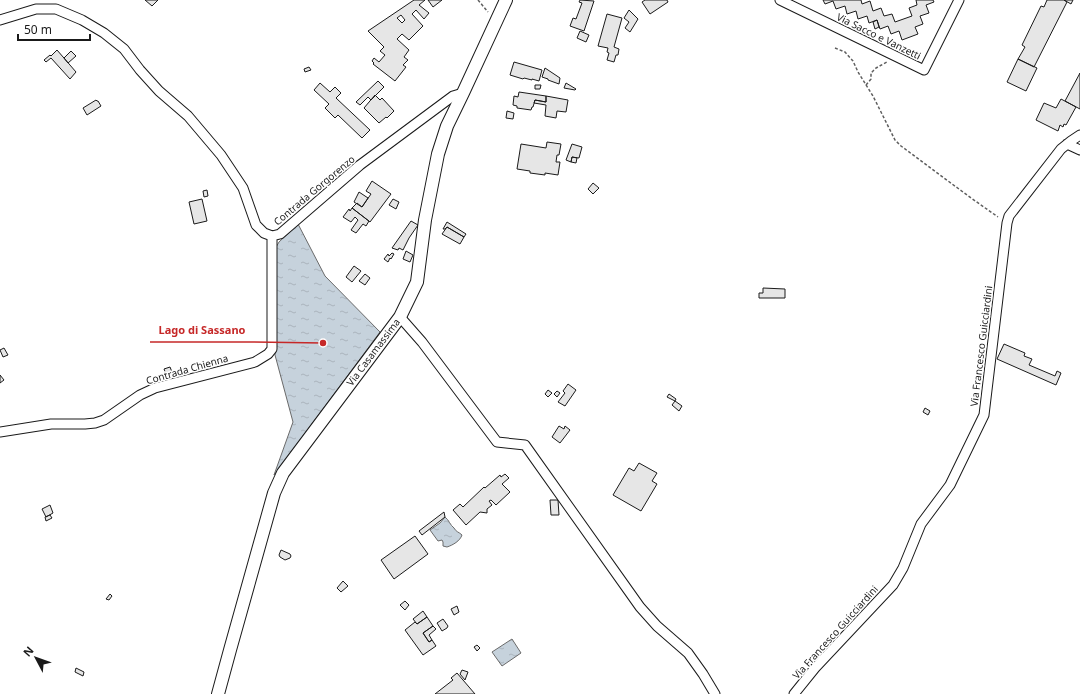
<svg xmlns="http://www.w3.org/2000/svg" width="1080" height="694" font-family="'Noto Sans',sans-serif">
<defs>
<pattern id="water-ripples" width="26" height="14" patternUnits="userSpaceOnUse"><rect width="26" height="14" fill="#c6d2dc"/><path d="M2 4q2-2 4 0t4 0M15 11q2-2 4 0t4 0" fill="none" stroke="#aab4bc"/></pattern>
</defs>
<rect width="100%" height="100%" fill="#fff"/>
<!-- water -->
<path fill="url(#water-ripples)" stroke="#6a6a6a" d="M298,224L325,276L380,332L274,475L293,422L275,355V249L279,242Z
M445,517C449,520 450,525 454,528C456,532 459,532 462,535C460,541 453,545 447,547L443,546V542L442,540L438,541L430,530L440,523Z
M512,639L521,653L502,666L492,652Z"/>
<!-- building -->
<path fill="#e6e6e6" stroke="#1a1a1a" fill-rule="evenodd" d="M145,0H158L152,6Z
M414,0H425L419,5L429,13L424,19L416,10L412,14L423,26L409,40L402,34L397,39L409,50L404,57L408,60L403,65L406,67L395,81L373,64L374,63L372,61L374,58L379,62L385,55L380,51L384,47L368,31ZM401,15L405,20L402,23L397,18Z
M428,0H442L433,7Z
M580,0L594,1L584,31L570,26L573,18L576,19L582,3L579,2Z
M645,0H667L668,2L650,14L642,2Z
M823,0H861L862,4L870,1L873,11L881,8L884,16L892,14L895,22L912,16L909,8L917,5L916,0H933L934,2L926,5L929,13L920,16L923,24L915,27L918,34L902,40L899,31L891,34L888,26L880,29L877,20L869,23L867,16L858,19L856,11L847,14L845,6L836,9L833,1L825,4Z
M1047,0H1064L1067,2L1034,67L1018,59L1025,47L1022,45L1041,6L1044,7Z
M1064,0H1073L1071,4Z
M629,10L638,19L630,32L625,28L629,22L624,18Z
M607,14L622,18L614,47L619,49L618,55H616L614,62L607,60L609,53L607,52L608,48L598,46Z
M877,20L879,27L875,29L873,22Z
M580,31L589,35L586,42L577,38Z
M57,50L76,72L70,79L51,58L46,62L44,60L50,55L51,56Z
M71,51L76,56L68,63L64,58Z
M1018,59L1037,68L1026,91L1007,82Z
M514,62L542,70L539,81L532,79V80L524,78L523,79L510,75Z
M309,67L311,70L305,72L304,69Z
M545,68L560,78L559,84L548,80V79L542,77Z
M1080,73V109L1065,101Z
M378,81L384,87L371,100L368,97L360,105L356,102Z
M320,83L330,92L335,87L341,93L336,98L370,130L362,138L338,115L335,118L325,108L329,104L314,90Z
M566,83L576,89L575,90L564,88Z
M535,85H541L540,89H535Z
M519,92L546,96V102L535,100L533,107H532L531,110L517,108V106L513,105L514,96L518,97Z
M375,95L380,100L382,98L394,111L387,118L386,117L379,123L364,108Z
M546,96L568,100L566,112L557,111L556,118L545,116L546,105L534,103L535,100L546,102Z
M1061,99L1076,107L1066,125L1064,124L1063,127L1060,125L1058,131L1036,120L1044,103L1056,108Z
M96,100L97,101H98L101,106L87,115L83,108Z
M507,111L514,113L513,119L506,118Z
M547,142L561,144L559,155H557L556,162H560L558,175L545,173V175L530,173V171L517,169L521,144L546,148Z
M572,144L582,147L579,158L572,157L571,162L566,160Z
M572,157L577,158L576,163L571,162Z
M372,181L391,194L370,222L352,208L357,203L362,207L371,194L366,191Z
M593,183L599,188L593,194L588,189Z
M207,190L208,196L204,197L203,191Z
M359,192L368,198L362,207L354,202Z
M202,199L207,221L194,224L189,202Z
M393,199L399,202L396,209L389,205Z
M352,208L369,221L366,226L363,224L356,233L351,230L358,220L355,217L351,222L343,217L349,209L350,211Z
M411,221L418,225L409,238L403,250L399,248L398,250L392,248Z
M447,222L466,234L464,237L447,227L445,229H443Z
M447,227L464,237L460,244L442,234Z
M406,251L413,255L410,262L403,259Z
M392,253L394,254L391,259L390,258L388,262L384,259L388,254L389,256Z
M354,266L361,271L352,282L346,277Z
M365,274L370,278L365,285L359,281Z
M763,288L785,289V298H759V293H763Z
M1004,344L1025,353L1024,356L1032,359L1029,365L1055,376L1057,371L1061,373L1056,385L997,359Z
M4,348L8,355L3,357L0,350Z
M170,367L172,372L166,374L164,369Z
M0,375L4,380L0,383Z
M568,384L576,390L565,406L558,402L565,393L563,391Z
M548,390L552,393L548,397L545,394Z
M557,391L560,393L557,397L554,394Z
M669,394L676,399L675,401L667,397Z
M675,401L682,406L679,411L672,405Z
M925,408L930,411L928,415L923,412Z
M559,426L564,429L565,426L570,430L560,443L552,437Z
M639,463L657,473L652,481L657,484L641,511L613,495L629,468L634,471Z
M505,474L509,478L502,484L510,492L496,505L491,500L489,501L492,505L487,509V513L480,512L466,525L453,510L460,504L463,507L484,487L485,488L500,475L501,477Z
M550,500H558L559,515H551Z
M50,505L53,513L46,517L42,509Z
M444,512L445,517L422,535L419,531Z
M50,515L52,518L46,521L45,517Z
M415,536L428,554L394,579L381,560Z
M281,550L290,554L291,556L290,558L285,560L280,557L279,555Z
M343,581L348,586L341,592L337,588Z
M110,594L112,596L109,600L106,599Z
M405,601L409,605L405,610L400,605Z
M457,606L459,612L454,615L451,609Z
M423,611L427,617L417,624L413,619Z
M427,617L433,626L423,633L429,642L432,640L436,646L423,655L405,630L415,622L417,624Z
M443,619L448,626L447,628L442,631L437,623Z
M433,626L436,629L429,635L432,640L429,642L423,633Z
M477,645L480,648L477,651L474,647Z
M76,668L84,672L83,676L75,672Z
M462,670L468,672L465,680L460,674Z
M457,673L475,694H435L453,680L451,678Z"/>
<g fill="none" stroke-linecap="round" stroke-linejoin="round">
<!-- minor casing -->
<g stroke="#1a1a1a" stroke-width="11">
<path id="minor" d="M780,0L924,70L959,0
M0,20L36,9H56L82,20L104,33L124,49L140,70L159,91L188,116L221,155L243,188L256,225L264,233L272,236L280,234L360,165L453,96L463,93
M1067,144L1080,150
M400,317L422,342L497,442L525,445L640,607L657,626L688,653L703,674L715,694
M0,432L51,424H85L95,423L104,420L140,395L155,388L255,362L268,354L272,349V236
M794,694L815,668L893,585L903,568L921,524L950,485L984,415L1007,223L1009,216L1061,149L1071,141L1080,135"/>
</g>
<!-- secondary casing -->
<g stroke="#1a1a1a" stroke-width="14">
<path id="secondary" d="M218,694L230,650L274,493L283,473L400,317L417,282L425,220L438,154L447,126L463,93L506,0"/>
</g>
<!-- path -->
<path stroke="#5f5f5f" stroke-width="1.5" stroke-dasharray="3 2" stroke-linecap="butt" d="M478,0L488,12
M835,48L845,52L853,61L858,72L873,96L895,140L901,146L971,198L998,217
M866,85L871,79V73L876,68L887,62"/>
<!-- minor -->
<use href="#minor" stroke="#fff" stroke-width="9"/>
<!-- secondary -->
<use href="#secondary" stroke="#fff" stroke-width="12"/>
</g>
<g text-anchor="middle" stroke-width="3" stroke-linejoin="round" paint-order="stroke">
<!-- street labels -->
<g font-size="10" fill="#1a1a1a" stroke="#fff">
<text transform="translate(879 36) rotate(26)" y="4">Via Sacco e Vanzetti</text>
<text transform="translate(314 190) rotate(-40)" y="4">Contrada Gorgorenzo</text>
<text transform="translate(981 346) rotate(-83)" y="4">Via Francesco Guicciardini</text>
<text transform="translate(373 352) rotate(-53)" y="4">Via Casamassima</text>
<text transform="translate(187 369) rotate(-16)" y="4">Contrada Chienna</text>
<text transform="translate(835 632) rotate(-48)" y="4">Via Francesco Guicciardini</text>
</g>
</g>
<!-- callouts -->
<path fill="none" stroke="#c62828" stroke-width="1.5" d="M323 343L253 342H150"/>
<circle fill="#c62828" stroke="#fff" stroke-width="1.5" cx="323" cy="343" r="4"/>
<g font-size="11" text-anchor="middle" font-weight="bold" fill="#c62828" stroke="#fff" stroke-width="3" stroke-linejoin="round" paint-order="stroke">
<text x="202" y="334">Lago di Sassano</text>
</g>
<!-- north arrow -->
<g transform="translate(36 658) rotate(311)" stroke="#ffffff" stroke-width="3" paint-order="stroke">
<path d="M0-3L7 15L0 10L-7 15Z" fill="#1a1a1a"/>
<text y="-6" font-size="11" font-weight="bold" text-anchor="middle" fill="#1a1a1a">N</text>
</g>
<!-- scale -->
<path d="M18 34v6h72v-6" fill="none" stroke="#1a1a1a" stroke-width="2"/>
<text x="24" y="34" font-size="12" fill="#1a1a1a" stroke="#ffffff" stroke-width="3" paint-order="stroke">50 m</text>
</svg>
